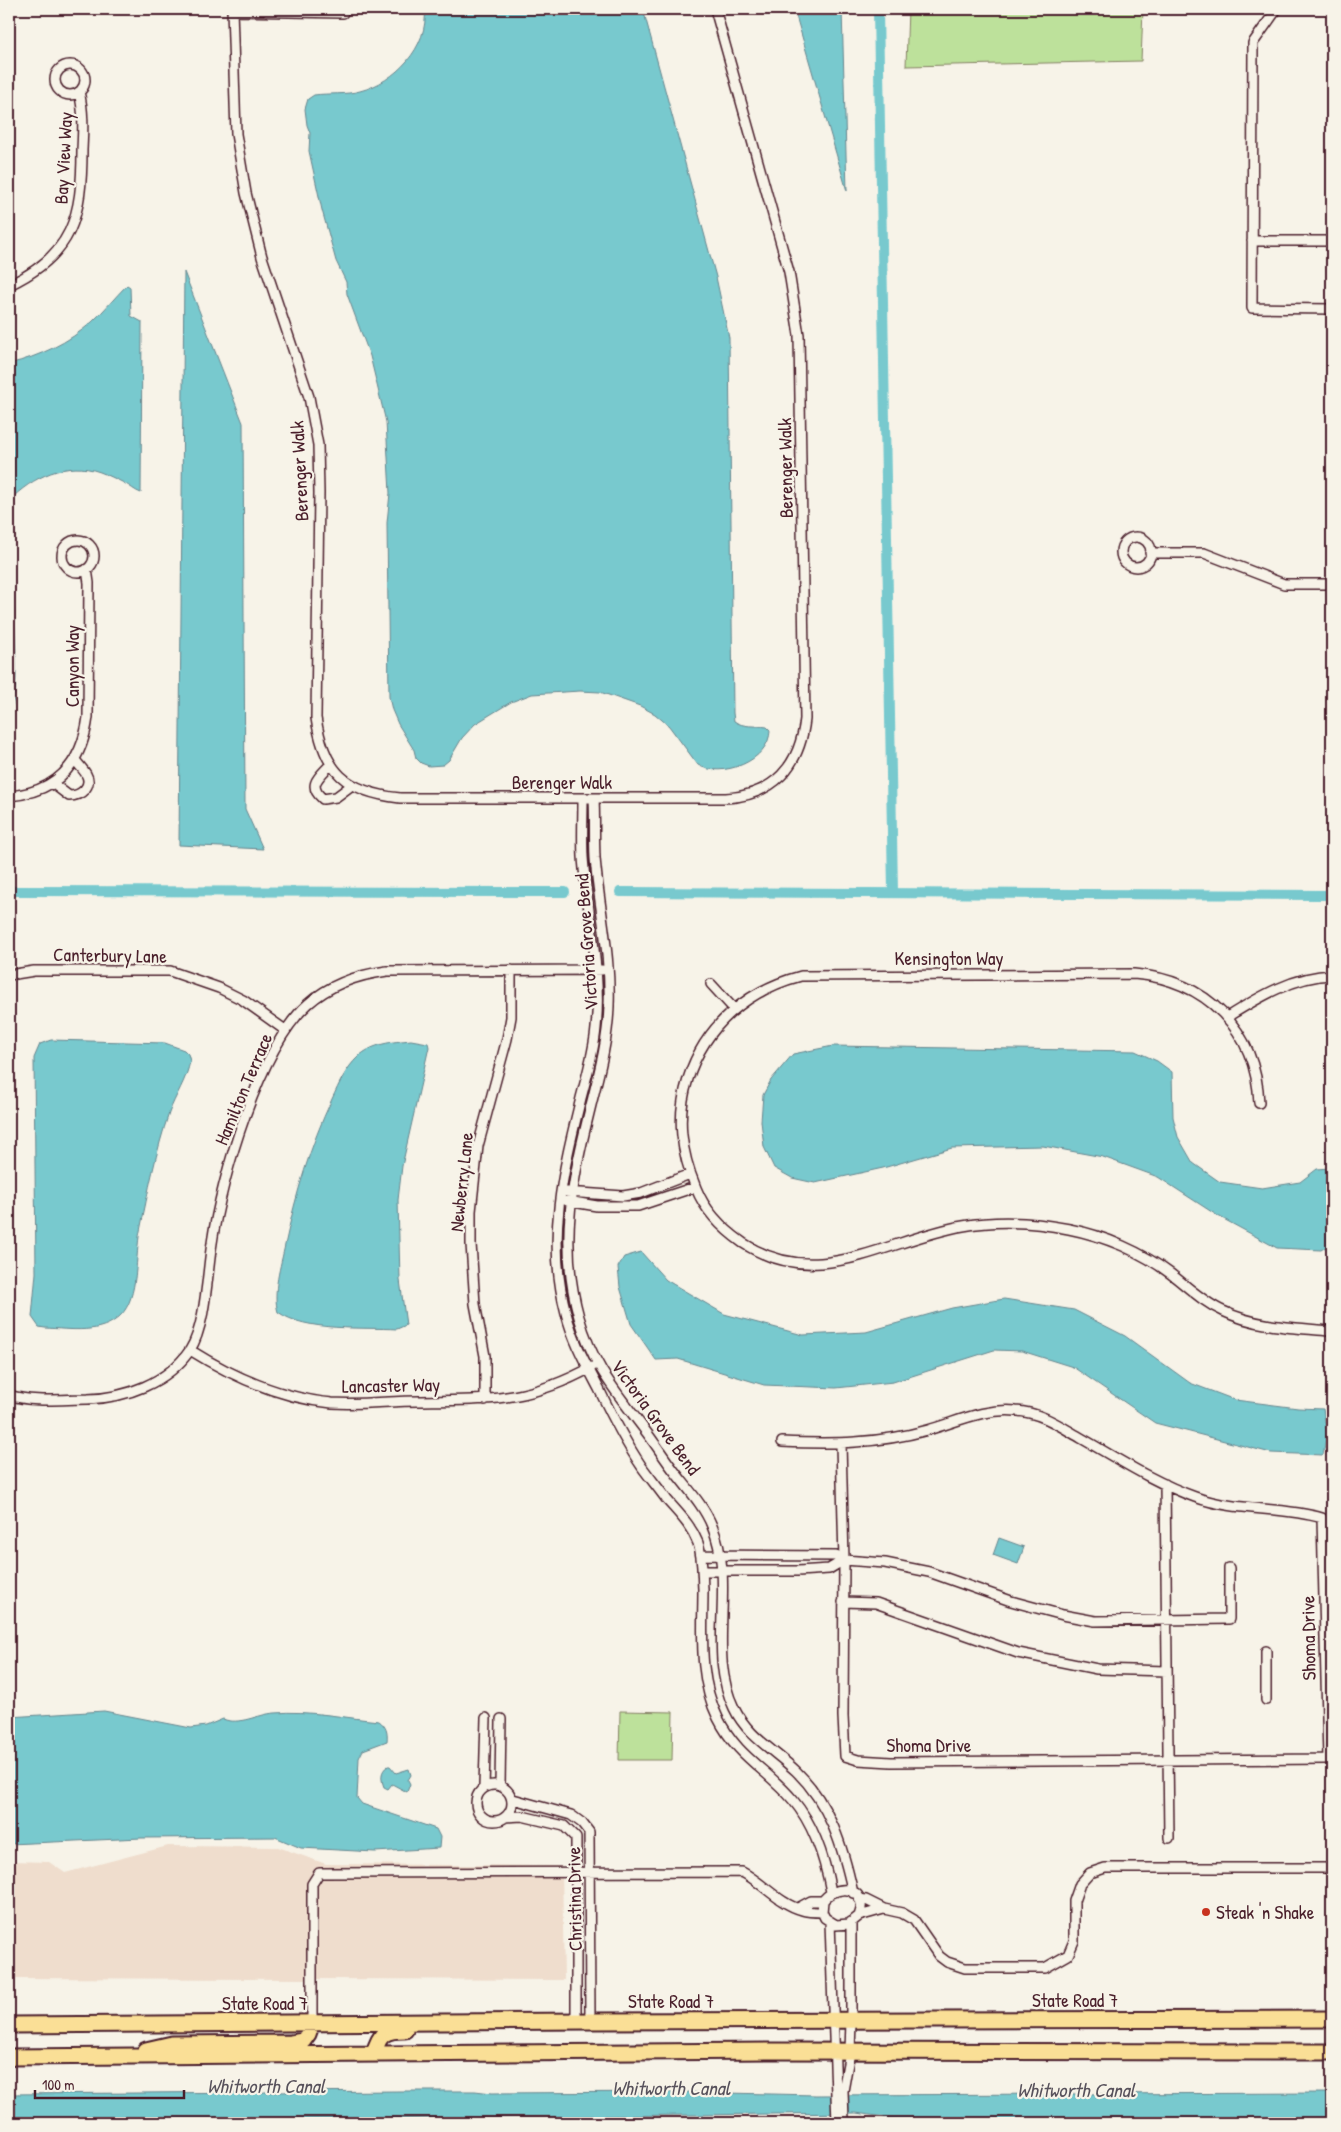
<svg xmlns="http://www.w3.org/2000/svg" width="1341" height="2132" font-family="'Patrick Hand',sans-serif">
<rect width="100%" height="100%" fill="#f7f3e8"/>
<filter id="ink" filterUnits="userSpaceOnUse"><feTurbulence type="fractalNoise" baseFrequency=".02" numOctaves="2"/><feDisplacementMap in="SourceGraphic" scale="10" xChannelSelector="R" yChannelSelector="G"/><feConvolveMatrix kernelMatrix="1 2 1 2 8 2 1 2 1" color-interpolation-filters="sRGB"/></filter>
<g filter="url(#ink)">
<!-- built -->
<path fill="#efddcd" d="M168,1846L278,1847L326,1864L562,1866L564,1980L9,1978V1861L49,1862L65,1873Z
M488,2119V2123H9V2120Z"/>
<!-- green -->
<path fill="#bde19b" stroke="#848063" d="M908,9H1143L1141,61L906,66Z
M620,1711L673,1712L672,1760H619Z"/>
<!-- water -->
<path fill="#78c9ce" stroke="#66858d" d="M425,9H643L716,277L729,338L733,713L734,721C744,728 755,725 767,727L770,730C770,761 721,779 698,765L669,726L655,714L640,706L600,692L580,691L532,694L511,702L475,724L462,738L449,760L443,765L429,766L421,763L416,758L414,750L398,724L392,710L389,697L387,523L390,493L386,422L370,356L347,294L346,282L336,261L322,210L309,151L310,133L307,125L305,109L308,99L314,95C329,93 346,95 360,91C395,82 429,47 425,9Z
M794,9H842L847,191Z
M184,272L243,423L245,809L263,849L179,845Z
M127,285L130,287L131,316L142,322L141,493C135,491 130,486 124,483C116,479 108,475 100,472C67,460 32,477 9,501V364C40,356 68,343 92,322C105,310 115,297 127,285Z
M9,599L13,604L14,610C14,633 21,694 9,711Z
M51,1040L165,1043L184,1050L188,1054L190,1061C187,1079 175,1096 169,1113C156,1151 148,1192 140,1231C135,1255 139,1297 121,1315C102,1335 70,1329 45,1328L39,1327L32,1317L36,1273L34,1058L40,1044Z
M411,1040L428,1043L429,1047L402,1166L398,1200L400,1280L406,1325L397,1329C363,1327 306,1332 278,1312C272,1292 281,1265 285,1245C296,1194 310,1146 332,1099C339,1084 346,1068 358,1057C373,1043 392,1042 411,1040Z
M833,1046L1135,1051L1157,1061L1172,1072L1173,1117L1178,1137L1193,1163L1220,1182L1262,1188L1300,1182L1317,1169L1329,1168V1245L1321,1250L1277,1248L1218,1216L1158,1177L1103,1157L1043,1146L952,1148L883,1168L815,1183L792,1178L774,1168L764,1147L761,1121L763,1095L771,1080L793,1054Z
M641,1252L666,1280L724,1314L803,1335L866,1332L952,1308L1004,1299L1074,1310L1125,1336L1190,1383L1235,1400L1298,1408L1323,1409L1327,1433L1323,1455L1271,1453L1155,1423L1073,1367L1022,1351L994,1350L893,1382L836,1388L764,1385L678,1359L656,1360L631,1324L620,1287L618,1267L624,1257Z
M999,1538L1024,1547L1018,1564L993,1555Z
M104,1711L191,1728L206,1726L223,1719C239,1726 258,1714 275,1713C309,1710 345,1718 379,1721C386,1726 388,1732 387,1741L363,1750L359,1758L357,1798L362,1804L436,1829L440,1837L439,1848L375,1852L301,1848L275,1837L141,1838L9,1844V1717Z
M388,1766H390L396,1773L409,1769L411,1775L408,1780L410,1784L407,1792L392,1784L388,1789L384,1787C381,1779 380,1771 388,1766Z
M402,2091H475L492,2093L681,2092L816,2095L1332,2093V2118L920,2122L856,2113L354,2119L9,2120V2094Z"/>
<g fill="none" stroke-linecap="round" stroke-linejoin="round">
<!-- canal -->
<path stroke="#78c9ce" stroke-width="10" d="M878,9L893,892
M9,891L565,892
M620,892L1332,895"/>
<!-- street casing -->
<g stroke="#4a1f2b" stroke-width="12">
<path id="street" d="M232,9L236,134L246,193L262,257L309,397L318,445L319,493L316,718C324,772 346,792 400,798H726C774,795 800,766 805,719L799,335L789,272L715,9
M1277,9L1253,43L1252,308L1332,309
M232,11L343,13
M55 80a15 15 0 1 1 30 0a15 15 0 1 1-30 0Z
M1252,241H1332
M9,285C73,255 82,216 82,150C83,130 84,111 79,92
M1121 552a15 15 0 1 1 30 0a15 15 0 1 1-30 0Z
M62 556a16 16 0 1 1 32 0a16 16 0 1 1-32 0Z
M1150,553H1204L1284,584H1332
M331,764C320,776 306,785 323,799L336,797L352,785
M52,783L69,796C81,796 93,786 86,774C83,769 78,764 75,760
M9,796C57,792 82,764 88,717L89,583L87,569
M583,798C583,818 582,838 583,857C587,915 602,970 596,1028C594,1052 587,1075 581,1098C563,1171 546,1239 566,1313C573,1341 586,1364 599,1389C612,1416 625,1442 642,1467C650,1478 659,1489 667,1500C679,1514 691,1525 698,1543C703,1558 702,1574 703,1589C703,1632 698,1678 718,1718C738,1758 766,1768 793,1800C815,1826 825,1859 831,1892
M594,798C595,818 594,838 595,858C599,907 611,956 609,1006C608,1040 599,1073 591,1105C573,1178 558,1242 579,1317C593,1366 614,1389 644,1429C655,1443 664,1458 675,1472C688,1489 704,1506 712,1526C737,1584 706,1651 734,1708C747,1736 774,1750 796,1771C830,1804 843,1847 853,1893
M9,975L34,971H170L219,988L243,1000L285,1030
M711,984L734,1009
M1227,1017C1259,997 1294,976 1332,975
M1259,1103C1256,1029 1206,980 1134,974L801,976C748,990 705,1025 688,1079C676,1117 681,1152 696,1188C705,1211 723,1229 743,1243C818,1292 887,1239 963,1226C998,1220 1035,1222 1069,1229C1105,1236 1142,1252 1171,1274C1188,1287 1203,1302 1223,1311C1256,1327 1296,1328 1332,1331
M567,1192L623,1196L641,1193L690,1174
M567,1201L597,1206H638L695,1187
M190,1350C233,1377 280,1398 332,1403C360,1405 390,1401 419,1401C489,1400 529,1402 592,1367
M9,1395C33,1403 62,1399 88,1399C125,1398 168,1383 190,1350C206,1325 207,1273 212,1243C221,1179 259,1048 308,1004C330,984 357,975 387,971L602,970
M485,1400V1356L475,1304L471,1244V1211L478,1146L507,1039L511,1017V970
M782,1442C833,1444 877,1444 928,1430C957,1422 984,1408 1016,1411C1040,1412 1060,1426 1081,1438C1118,1459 1155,1483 1195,1497C1236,1512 1281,1506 1322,1518L1328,1759L891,1762L858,1760L845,1756L843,1716L844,1560L841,1444
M1165,1484L1169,1838
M701,1555L836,1556L844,1560L885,1563L929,1572L1011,1601L1063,1615L1095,1621L1229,1619V1568
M702,1571H798L829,1569L844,1560
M843,1602L876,1603L1018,1653L1097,1669L1167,1671
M1266,1700V1651
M476 1803a18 18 0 1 1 36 0a18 18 0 1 1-36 0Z
M500,1786L501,1719
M484,1787L486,1718
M513,1799L571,1815L582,1823L589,1832L590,2021
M505,1817L522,1816L564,1826L576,1838V2021
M859,1899L866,1900L884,1909L902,1913L914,1920L939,1956L947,1962L965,1968H1045L1068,1955L1074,1941V1901L1080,1884L1090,1873L1105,1868H1332
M798,1908L811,1901H823
M859,1916C860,1913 862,1908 861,1904C859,1883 831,1888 823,1901L822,1912L825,1918L836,1925L849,1924L859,1916L884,1909
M830,1922L837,2123
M312,2023V1884L319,1873L742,1872C763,1883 779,1904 802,1910C808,1912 816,1912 822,1912
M842,2123L844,2121L843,2091L850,2052L851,2021V1922"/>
</g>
<!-- primary casing -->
<g stroke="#4a1f2b" stroke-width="19">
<path id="primary" d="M9,2025L590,2021L1332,2019
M146,2050L172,2044L291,2043L303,2041L308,2034L312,2023
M374,2054C379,2034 384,2030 405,2030
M9,2057L770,2051L1332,2052"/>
</g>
<!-- street -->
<use href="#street" stroke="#f7f3e8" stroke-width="9"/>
<!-- primary -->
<use href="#primary" stroke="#fadf96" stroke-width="15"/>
</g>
</g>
<!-- markers -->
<circle fill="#c8321e" stroke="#f7f3e8" stroke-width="2" cx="1206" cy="1912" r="5"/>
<g text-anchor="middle" stroke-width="4.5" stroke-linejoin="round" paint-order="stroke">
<!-- street labels -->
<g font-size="19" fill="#4a1f2b" stroke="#f7f3e8">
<text transform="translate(63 158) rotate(-87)" y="7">Bay View Way</text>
<text transform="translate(785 468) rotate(-91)" y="7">Berenger Walk</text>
<text transform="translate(299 471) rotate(-93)" y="7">Berenger Walk</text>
<text transform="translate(72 666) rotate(-90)" y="7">Canyon Way</text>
<text x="562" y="789">Berenger Walk</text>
<text transform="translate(586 942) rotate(-94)" y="7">Victoria Grove Bend</text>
<text transform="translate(110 955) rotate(1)" y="7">Canterbury Lane</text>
<text x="949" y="965">Kensington Way</text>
<text transform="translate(243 1089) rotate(-67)" y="7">Hamilton Terrace</text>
<text transform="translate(461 1182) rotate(-84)" y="7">Newberry Lane</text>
<text transform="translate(391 1385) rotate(-1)" y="7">Lancaster Way</text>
<text transform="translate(656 1417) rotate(54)" y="7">Victoria Grove Bend</text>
<text transform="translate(1308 1638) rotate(-91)" y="7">Shoma Drive</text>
<text x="929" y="1752">Shoma Drive</text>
<text transform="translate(574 1899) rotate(-91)" y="7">Christina Drive</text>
<text x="1075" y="2007">State Road 7</text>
<text x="671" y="2008">State Road 7</text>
<text x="265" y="2010">State Road 7</text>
</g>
<!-- poi labels -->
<g font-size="19" fill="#4a1f2b" stroke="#f7f3e8" text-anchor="start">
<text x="1216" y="1919">Steak 'n Shake</text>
</g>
<!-- water labels -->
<g font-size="20" font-style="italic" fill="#58525c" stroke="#f7f3e8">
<text x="266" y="2093">Whitworth Canal</text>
<text x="671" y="2095">Whitworth Canal</text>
<text x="1076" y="2097">Whitworth Canal</text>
</g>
</g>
<!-- margin -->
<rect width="1341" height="2132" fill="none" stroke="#f7f3e8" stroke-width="30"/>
<rect x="15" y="15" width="1311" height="2102" fill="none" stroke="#4a1f2b" stroke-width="2" filter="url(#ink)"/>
<!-- scale -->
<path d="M35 2090v8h149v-8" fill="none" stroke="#4a1f2b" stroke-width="2.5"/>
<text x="42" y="2090" font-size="15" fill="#4a1f2b" stroke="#f7f3e8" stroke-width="4" paint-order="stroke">100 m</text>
</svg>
